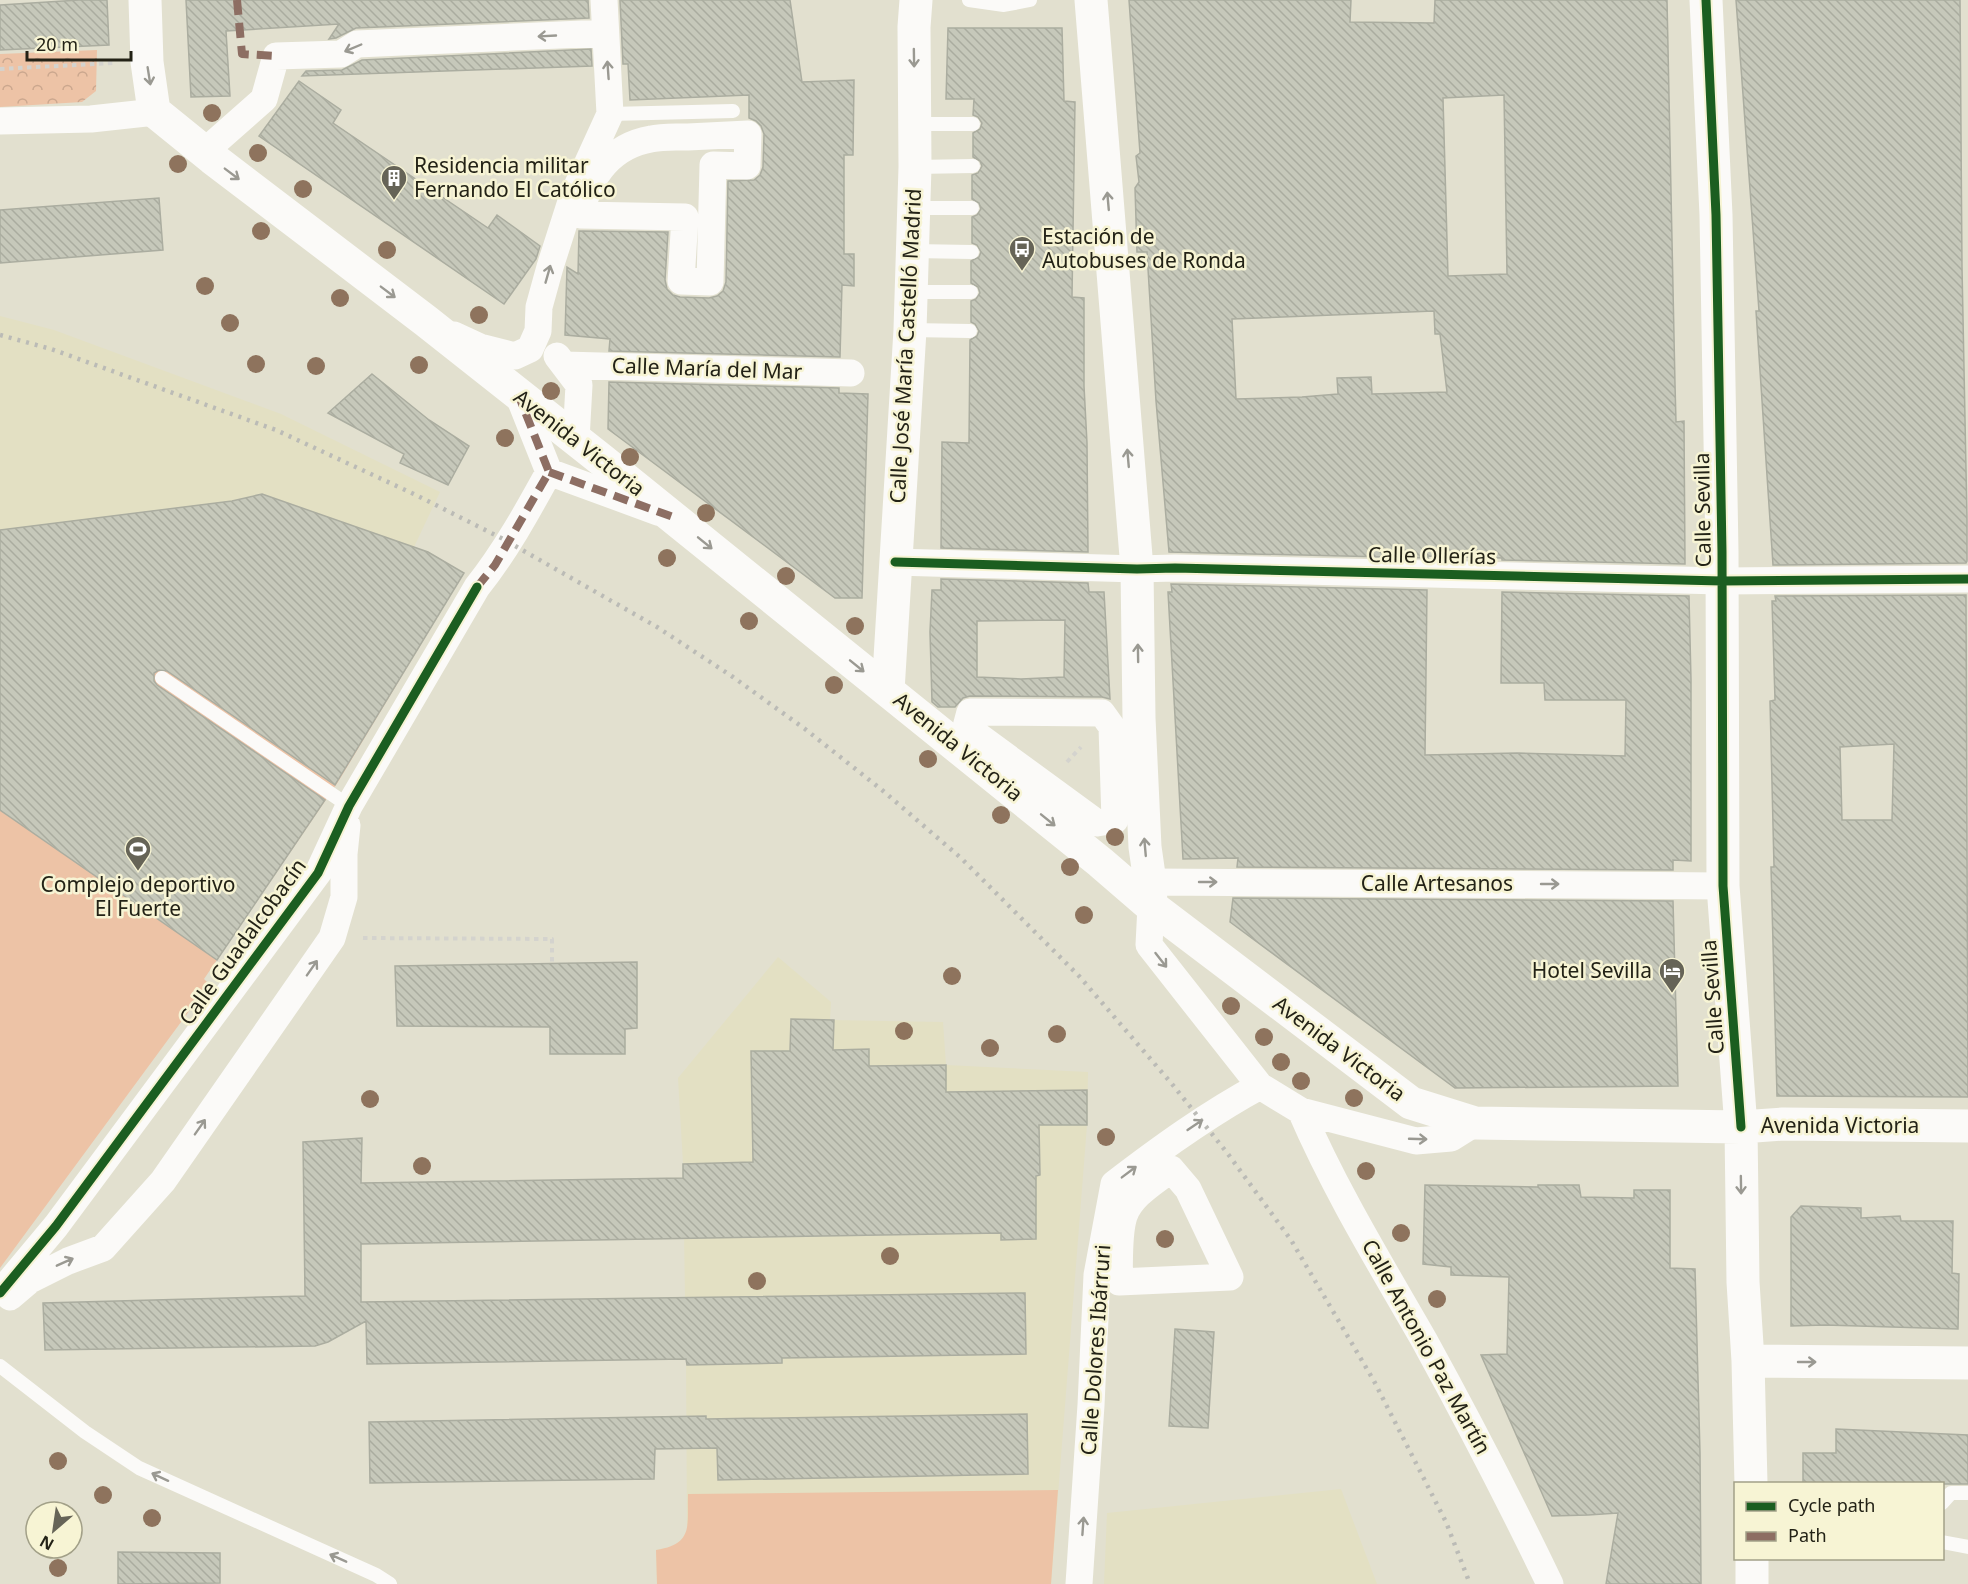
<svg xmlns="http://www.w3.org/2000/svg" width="1968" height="1584" font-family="'Noto Sans',sans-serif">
<defs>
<pattern id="park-crowns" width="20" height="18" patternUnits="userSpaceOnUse" patternTransform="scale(1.5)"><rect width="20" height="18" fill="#edc3a6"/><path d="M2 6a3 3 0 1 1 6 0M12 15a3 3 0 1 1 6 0" fill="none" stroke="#cba78e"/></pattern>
<pattern id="building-back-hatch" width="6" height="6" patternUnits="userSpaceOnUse" patternTransform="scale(1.5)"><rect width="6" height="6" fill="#c6c8ba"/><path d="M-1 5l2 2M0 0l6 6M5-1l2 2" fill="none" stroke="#aaac9f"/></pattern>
</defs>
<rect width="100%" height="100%" fill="#e2e0cf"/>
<!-- built -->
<path fill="#e3e0c3" d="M0,316L54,330L281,414L440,492L414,547L262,494L232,501L0,530Z
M778,957L831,1002L830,1020L943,1022L946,1065L1088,1072L1087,1125L1051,1584H657L656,1550L672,1547L682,1540L687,1530L686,1355L651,1359L367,1364L366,1302L685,1298L683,1164L678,1078Z
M1341,1489L1377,1584H1104L1107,1513Z"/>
<!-- park -->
<path fill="url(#park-crowns)" d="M97,50L96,91L82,102L0,107V54Z"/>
<!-- garden -->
<path fill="#edc3a6" d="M262,494L428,552L464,573L338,782L204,979L209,984L0,1268V530L232,501Z
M1058,1490L1051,1584H657L656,1550C694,1544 687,1526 688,1494Z"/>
<!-- building -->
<path fill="url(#building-back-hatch)" stroke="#abada0" stroke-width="1.5" fill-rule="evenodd" d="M79,0H107L109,45L0,50V5Z
M186,0H588L589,18L356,28L336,38L329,39L339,24L226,31L230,96L191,97Z
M620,0H790L802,82L854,80L853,155H844V254H854V286L842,285L840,357L609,351L610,339L565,335L567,267L578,274L579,231L668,232L665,280L667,289L673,295L680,297L709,298L717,296L723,291L726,282L728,181L754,180L760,175L763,167L764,134L761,126L756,121L749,118V95L630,100L628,64H623Z
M1129,0H1351L1350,22L1434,23L1435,0H1667L1675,384L1676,422L1684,421L1685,564L1502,560V558L1462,557L1428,556V558L1169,552L1156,401L1147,252H1137L1135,188L1139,182L1136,156L1140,153ZM1504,95L1507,274L1448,276L1443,98ZM1434,311L1435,334H1440L1447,392L1372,394L1371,377L1337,378L1338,394L1302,397L1236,399L1232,319Z
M1736,0H1960L1962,267L1967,519V561L1966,563L1773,565L1756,311H1759Z
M948,28H1062L1064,101L1075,102L1072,297L1084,298V386L1087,443L1088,552L941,548L942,442L969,443L970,340L977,336L979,331L975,324L971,322V301L976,299L980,293L978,287L971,283V261L979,257L981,252L977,245L972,243V217L977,215L981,209L979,203L972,199V175L978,173L982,166L980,161L973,157V133L980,129L982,123L978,117L973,115L974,99H946Z
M591,49L592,66L302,76L306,71L342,70L362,60Z
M299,81L341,110L333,123L488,228L497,215L540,246L536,259L504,304L259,136Z
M159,198L163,250L0,263V210Z
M372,374L429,420L469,446L448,485L400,463L404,454L328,413Z
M609,382L839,388V393L868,394L862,598H835L608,429Z
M262,494L428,552L464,573L335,785L167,671L159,670L154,673V681L157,685L325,800L217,960L0,810V530L232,501Z
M941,579L1088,583L1089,592H1104L1110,699L1102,697L970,696L963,698L955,707H938L932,702L930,632L932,590H941ZM1065,620L1064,677L1021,679L977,677V621Z
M1171,584L1427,590L1425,755L1517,753L1625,756L1626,700H1545L1544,683H1501L1502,592L1689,596L1691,680V861L1673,860V870L1237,867L1238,858L1183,859L1168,592H1172Z
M1966,595L1968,1097L1777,1096L1771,867H1774L1770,701L1775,700L1772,601H1776L1775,596ZM1894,744L1892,820H1842L1840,747Z
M1233,898L1673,901L1678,1086L1455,1088L1230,922Z
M637,962V1028L625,1029V1054H550V1027L397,1026L395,966Z
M791,1019L834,1020L833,1050L869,1049V1066L946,1065V1092L1087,1090V1125H1039L1040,1175L1036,1176V1239L1001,1240V1233L361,1244V1302L1025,1293L1026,1354L782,1358V1363L687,1365L686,1359L367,1364L366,1321L328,1342L315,1346L45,1350L43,1303L305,1296L303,1142L362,1138L361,1183L683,1178V1164L753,1162L751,1051H790Z
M1425,1185L1538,1187V1185H1579L1581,1197L1634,1198V1190H1670V1268L1695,1269L1700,1453L1701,1584H1606L1618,1513L1588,1515L1552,1516L1481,1355L1507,1354L1509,1277L1451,1275V1267L1423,1264Z
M1801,1206L1861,1208V1218L1900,1216L1901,1221H1953L1952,1273L1959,1274L1958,1329L1825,1325L1791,1326V1217Z
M1175,1329L1214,1332L1208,1428L1169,1426Z
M1027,1414L1028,1474L718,1480L717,1448L655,1449L654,1479L370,1483L369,1422L706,1416V1419Z
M1836,1429L1968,1435V1484H1803V1453H1836Z
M118,1552L220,1553V1583L118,1584Z"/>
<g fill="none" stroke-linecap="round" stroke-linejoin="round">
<!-- path -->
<path stroke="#d4d3ce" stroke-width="4" stroke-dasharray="4.5 4.5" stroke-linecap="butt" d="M0,69L113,63
M1067,762L1081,747
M363,938L552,939V964"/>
<!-- lane -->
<path stroke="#fbfaf8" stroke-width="14" d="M969,0L1004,5L1030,0
M610,114L733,111
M916,124H973
M915,167L973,166
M913,208H972
M913,251L972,252
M911,292H971
M910,330L970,331
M162,678L349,806
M0,1366L85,1432L139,1468L376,1575L390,1584
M1942,1503L1951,1493H1968
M1942,1542L1968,1547"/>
<!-- street -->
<path stroke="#fbfaf8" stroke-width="27" d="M0,121L91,119L146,113L154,111
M748,134L747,166L713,165L710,282L681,281L685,217L580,215C589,178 610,146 651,139C663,136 676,137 688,137C708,136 728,135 748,134Z
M204,152L264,99L276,56L341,54L357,44L605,33
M454,335L480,347L515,356L530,349L538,331L539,307L550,267L573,195L610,114L604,0
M557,356L579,385L576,440
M564,365L851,373
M549,472L658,512
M895,562L1137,569L1175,568L1722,581L1968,579
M970,712L1102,713L1112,727L1115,820L1097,823L966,727Z
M1150,882L1723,886
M1151,906L1149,945L1260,1086L1301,1111L1416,1141L1451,1138L1475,1123
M1301,1111C1335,1190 1381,1265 1424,1340C1468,1420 1510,1501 1550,1584
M1171,1169L1188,1189L1230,1277L1119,1282C1120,1262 1118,1234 1124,1216C1131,1195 1155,1182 1171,1169Z
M0,1293L56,1226L318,873L349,806L477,587C505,552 527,512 549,472L518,394
M10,1297L30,1280L68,1261L103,1248L163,1181L332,938L344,897V854L347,825
M1079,1584L1091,1405L1097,1275L1114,1184C1161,1148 1208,1114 1260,1086"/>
<!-- secondary -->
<path stroke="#fbfaf8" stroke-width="33" d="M145,0L147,62L154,111L212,158L426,321L603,461L1100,862L1151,906L1411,1103L1475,1123L1741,1127L1783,1124L1968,1126
M1091,0L1137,569L1139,718L1145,847L1150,882L1151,906
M1706,0L1716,215L1722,552L1723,886L1741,1127L1743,1282L1748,1361L1751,1484
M888,691L910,330L915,167L914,27L916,0
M1748,1361L1968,1363
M1752,1558V1584"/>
<!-- rail -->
<path stroke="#bbbbb6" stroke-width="4.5" stroke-dasharray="3 6" stroke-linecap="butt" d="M0,335L51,349L276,430L416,495L503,539L657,627L733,677L805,729L882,790L961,858L1079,976L1172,1084L1228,1154L1291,1240L1374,1381L1446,1522L1470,1584"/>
<!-- quiet -->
<path stroke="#8d6e63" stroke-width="8" stroke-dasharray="15 8" stroke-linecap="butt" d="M237,0L242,54L276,56
M549,472L673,517
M477,587L495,565L549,472L518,394"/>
<!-- cycleway casing -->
<g stroke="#f7f4d4" stroke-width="13">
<path id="cycleway" d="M1706,0L1716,215L1722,552L1723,886L1741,1127
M895,562L1137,569L1175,568L1722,581L1968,579
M0,1293L56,1226L318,873L349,806L477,587"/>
</g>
<!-- cycleway -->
<use href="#cycleway" stroke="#1b5e20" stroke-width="9"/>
</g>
<!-- trees -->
<g fill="#8e735d">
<circle cx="212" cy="113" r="9"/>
<circle cx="258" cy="153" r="9"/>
<circle cx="178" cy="164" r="9"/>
<circle cx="303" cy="189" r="9"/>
<circle cx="261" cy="231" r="9"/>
<circle cx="387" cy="250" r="9"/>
<circle cx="205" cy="286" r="9"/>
<circle cx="340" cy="298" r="9"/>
<circle cx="479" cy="315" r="9"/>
<circle cx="230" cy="323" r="9"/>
<circle cx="256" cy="364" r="9"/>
<circle cx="419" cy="365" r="9"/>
<circle cx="316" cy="366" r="9"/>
<circle cx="551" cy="391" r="9"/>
<circle cx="505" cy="438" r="9"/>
<circle cx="630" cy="457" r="9"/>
<circle cx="706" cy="513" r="9"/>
<circle cx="667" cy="558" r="9"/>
<circle cx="786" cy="576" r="9"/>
<circle cx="749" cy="621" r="9"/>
<circle cx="855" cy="626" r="9"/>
<circle cx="834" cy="685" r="9"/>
<circle cx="928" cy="759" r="9"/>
<circle cx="1001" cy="815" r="9"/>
<circle cx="1115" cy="837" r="9"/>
<circle cx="1070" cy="867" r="9"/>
<circle cx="1084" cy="915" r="9"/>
<circle cx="952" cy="976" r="9"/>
<circle cx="1231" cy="1006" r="9"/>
<circle cx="904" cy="1031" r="9"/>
<circle cx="1057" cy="1034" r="9"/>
<circle cx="1264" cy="1037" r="9"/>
<circle cx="990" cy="1048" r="9"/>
<circle cx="1281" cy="1062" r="9"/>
<circle cx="1301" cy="1081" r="9"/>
<circle cx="1354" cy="1098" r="9"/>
<circle cx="370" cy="1099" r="9"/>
<circle cx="1106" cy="1137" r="9"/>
<circle cx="422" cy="1166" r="9"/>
<circle cx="1366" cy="1171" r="9"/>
<circle cx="1401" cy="1233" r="9"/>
<circle cx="1165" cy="1239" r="9"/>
<circle cx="890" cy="1256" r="9"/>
<circle cx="757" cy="1281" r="9"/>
<circle cx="1437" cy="1299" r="9"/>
<circle cx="58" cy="1461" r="9"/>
<circle cx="103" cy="1495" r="9"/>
<circle cx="152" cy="1518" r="9"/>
<circle cx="58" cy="1568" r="9"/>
</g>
<!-- one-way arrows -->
<defs><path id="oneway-shaft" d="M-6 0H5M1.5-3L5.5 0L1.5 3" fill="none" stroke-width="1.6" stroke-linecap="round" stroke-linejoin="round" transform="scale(1.5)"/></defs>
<g stroke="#9a9992">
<use href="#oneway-shaft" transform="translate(547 36) rotate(177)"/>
<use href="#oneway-shaft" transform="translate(353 48) rotate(157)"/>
<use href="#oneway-shaft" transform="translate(914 58) rotate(89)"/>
<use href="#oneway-shaft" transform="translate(608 70) rotate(-94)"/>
<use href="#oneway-shaft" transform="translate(149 76) rotate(81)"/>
<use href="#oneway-shaft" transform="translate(232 174) rotate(37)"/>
<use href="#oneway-shaft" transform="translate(1108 201) rotate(-95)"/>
<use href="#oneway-shaft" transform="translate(548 274) rotate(-74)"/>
<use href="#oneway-shaft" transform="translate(388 292) rotate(37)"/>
<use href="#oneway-shaft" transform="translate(1128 458) rotate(-95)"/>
<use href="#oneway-shaft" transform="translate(705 543) rotate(39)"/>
<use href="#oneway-shaft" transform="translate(1138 653) rotate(-91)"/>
<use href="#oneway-shaft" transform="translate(857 666) rotate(39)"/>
<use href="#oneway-shaft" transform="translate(1048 820) rotate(39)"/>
<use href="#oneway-shaft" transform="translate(1145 847) rotate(-95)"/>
<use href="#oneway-shaft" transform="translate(1208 882)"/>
<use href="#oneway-shaft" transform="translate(1550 884)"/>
<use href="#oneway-shaft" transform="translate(1161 960) rotate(52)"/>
<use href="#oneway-shaft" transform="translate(312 968) rotate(-55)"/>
<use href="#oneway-shaft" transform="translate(1195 1125) rotate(-34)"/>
<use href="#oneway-shaft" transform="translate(200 1127) rotate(-55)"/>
<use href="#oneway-shaft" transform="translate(1418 1139) rotate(2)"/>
<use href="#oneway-shaft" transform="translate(1129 1172) rotate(-37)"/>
<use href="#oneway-shaft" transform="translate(1741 1185) rotate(89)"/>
<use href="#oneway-shaft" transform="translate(65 1262) rotate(-24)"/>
<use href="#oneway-shaft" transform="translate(1807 1362)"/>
<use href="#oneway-shaft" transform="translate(160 1477) rotate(-155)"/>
<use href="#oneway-shaft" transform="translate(1083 1526) rotate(-86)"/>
<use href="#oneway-shaft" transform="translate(338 1558) rotate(-156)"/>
</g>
<!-- icons -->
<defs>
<g id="building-pin" transform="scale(1.35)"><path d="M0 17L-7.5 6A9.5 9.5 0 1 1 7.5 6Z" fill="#666457" stroke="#f7f4d4"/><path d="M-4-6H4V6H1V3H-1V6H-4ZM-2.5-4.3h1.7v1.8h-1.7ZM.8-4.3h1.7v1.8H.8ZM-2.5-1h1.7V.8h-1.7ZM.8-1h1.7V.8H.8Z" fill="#fff"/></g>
<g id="bus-pin" transform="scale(1.35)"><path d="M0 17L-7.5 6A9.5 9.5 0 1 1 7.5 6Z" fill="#666457" stroke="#f7f4d4"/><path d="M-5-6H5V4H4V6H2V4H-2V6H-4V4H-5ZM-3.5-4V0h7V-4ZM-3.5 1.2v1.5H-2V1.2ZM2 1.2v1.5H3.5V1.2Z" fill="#fff"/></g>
<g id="stadium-pin" transform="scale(1.35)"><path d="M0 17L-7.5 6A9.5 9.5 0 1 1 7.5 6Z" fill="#666457" stroke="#f7f4d4"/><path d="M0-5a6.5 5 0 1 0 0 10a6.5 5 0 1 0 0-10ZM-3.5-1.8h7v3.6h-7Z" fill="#fff"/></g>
<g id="hotel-pin" transform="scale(1.35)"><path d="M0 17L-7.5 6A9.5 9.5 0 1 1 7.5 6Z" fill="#666457" stroke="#f7f4d4"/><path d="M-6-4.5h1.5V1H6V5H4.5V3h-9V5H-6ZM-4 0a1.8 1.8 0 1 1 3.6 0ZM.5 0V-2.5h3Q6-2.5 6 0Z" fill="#fff"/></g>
</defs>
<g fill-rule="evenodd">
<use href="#building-pin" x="394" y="178"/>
<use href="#bus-pin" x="1022" y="249"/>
<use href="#stadium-pin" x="138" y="849"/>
<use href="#hotel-pin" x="1672" y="971"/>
</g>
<g text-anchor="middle" stroke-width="5" stroke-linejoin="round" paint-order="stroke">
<!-- poi labels -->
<g font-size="21" fill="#232216" stroke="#f7f4d4" text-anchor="start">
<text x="414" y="173">Residencia militar<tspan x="414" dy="24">Fernando El Católico</tspan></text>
<text x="1042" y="244">Estación de<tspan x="1042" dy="24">Autobuses de Ronda</tspan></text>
<text x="138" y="892" text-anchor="middle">Complejo deportivo<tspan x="138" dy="24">El Fuerte</tspan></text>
<text x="1652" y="978" text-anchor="end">Hotel Sevilla</text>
</g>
<!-- street labels -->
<g font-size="21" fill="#232216" stroke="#f7f4d4">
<text transform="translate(906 346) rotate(-87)" y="7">Calle José María Castelló Madrid</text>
<text transform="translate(707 369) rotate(2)" y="7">Calle María del Mar</text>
<text transform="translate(579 443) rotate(38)" y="7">Avenida Victoria</text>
<text transform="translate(1703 510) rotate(-91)" y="7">Calle Sevilla</text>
<text transform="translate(1432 556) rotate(1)" y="7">Calle Ollerías</text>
<text transform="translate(958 747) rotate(39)" y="7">Avenida Victoria</text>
<text x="1437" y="891">Calle Artesanos</text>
<text transform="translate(243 942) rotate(-54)" y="7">Calle Guadalcobacín</text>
<text transform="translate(1713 997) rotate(-94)" y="7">Calle Sevilla</text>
<text transform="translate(1339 1049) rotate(37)" y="7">Avenida Victoria</text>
<text x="1840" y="1133">Avenida Victoria</text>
<text transform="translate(1426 1347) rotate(61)" y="7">Calle Antonio Paz Martín</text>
<text transform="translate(1096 1350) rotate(-86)" y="7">Calle Dolores Ibárruri</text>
</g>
</g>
<!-- legend -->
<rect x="1734" y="1482" width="210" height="78" fill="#f7f4d4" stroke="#a2a088" stroke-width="1.5"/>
<rect x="1746" y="1502" width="30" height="9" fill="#1b5e20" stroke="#a2a088" stroke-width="1.5"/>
<text x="1788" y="1512" font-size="18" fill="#232216">Cycle path</text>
<rect x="1746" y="1532" width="30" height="9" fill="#8d6e63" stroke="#a2a088" stroke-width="1.5"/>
<text x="1788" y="1542" font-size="18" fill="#232216">Path</text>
<!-- north arrow -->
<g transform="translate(54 1530) rotate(209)"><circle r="28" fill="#f7f4d4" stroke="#a2a088" stroke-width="1.5"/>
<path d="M0-4.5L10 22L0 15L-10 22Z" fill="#666457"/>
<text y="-9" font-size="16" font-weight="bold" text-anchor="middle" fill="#232216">N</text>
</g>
<!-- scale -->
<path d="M27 51v9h104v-9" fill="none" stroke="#232216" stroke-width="3"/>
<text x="36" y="51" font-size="18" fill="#232216" stroke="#f7f4d4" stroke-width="4.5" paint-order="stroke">20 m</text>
</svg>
